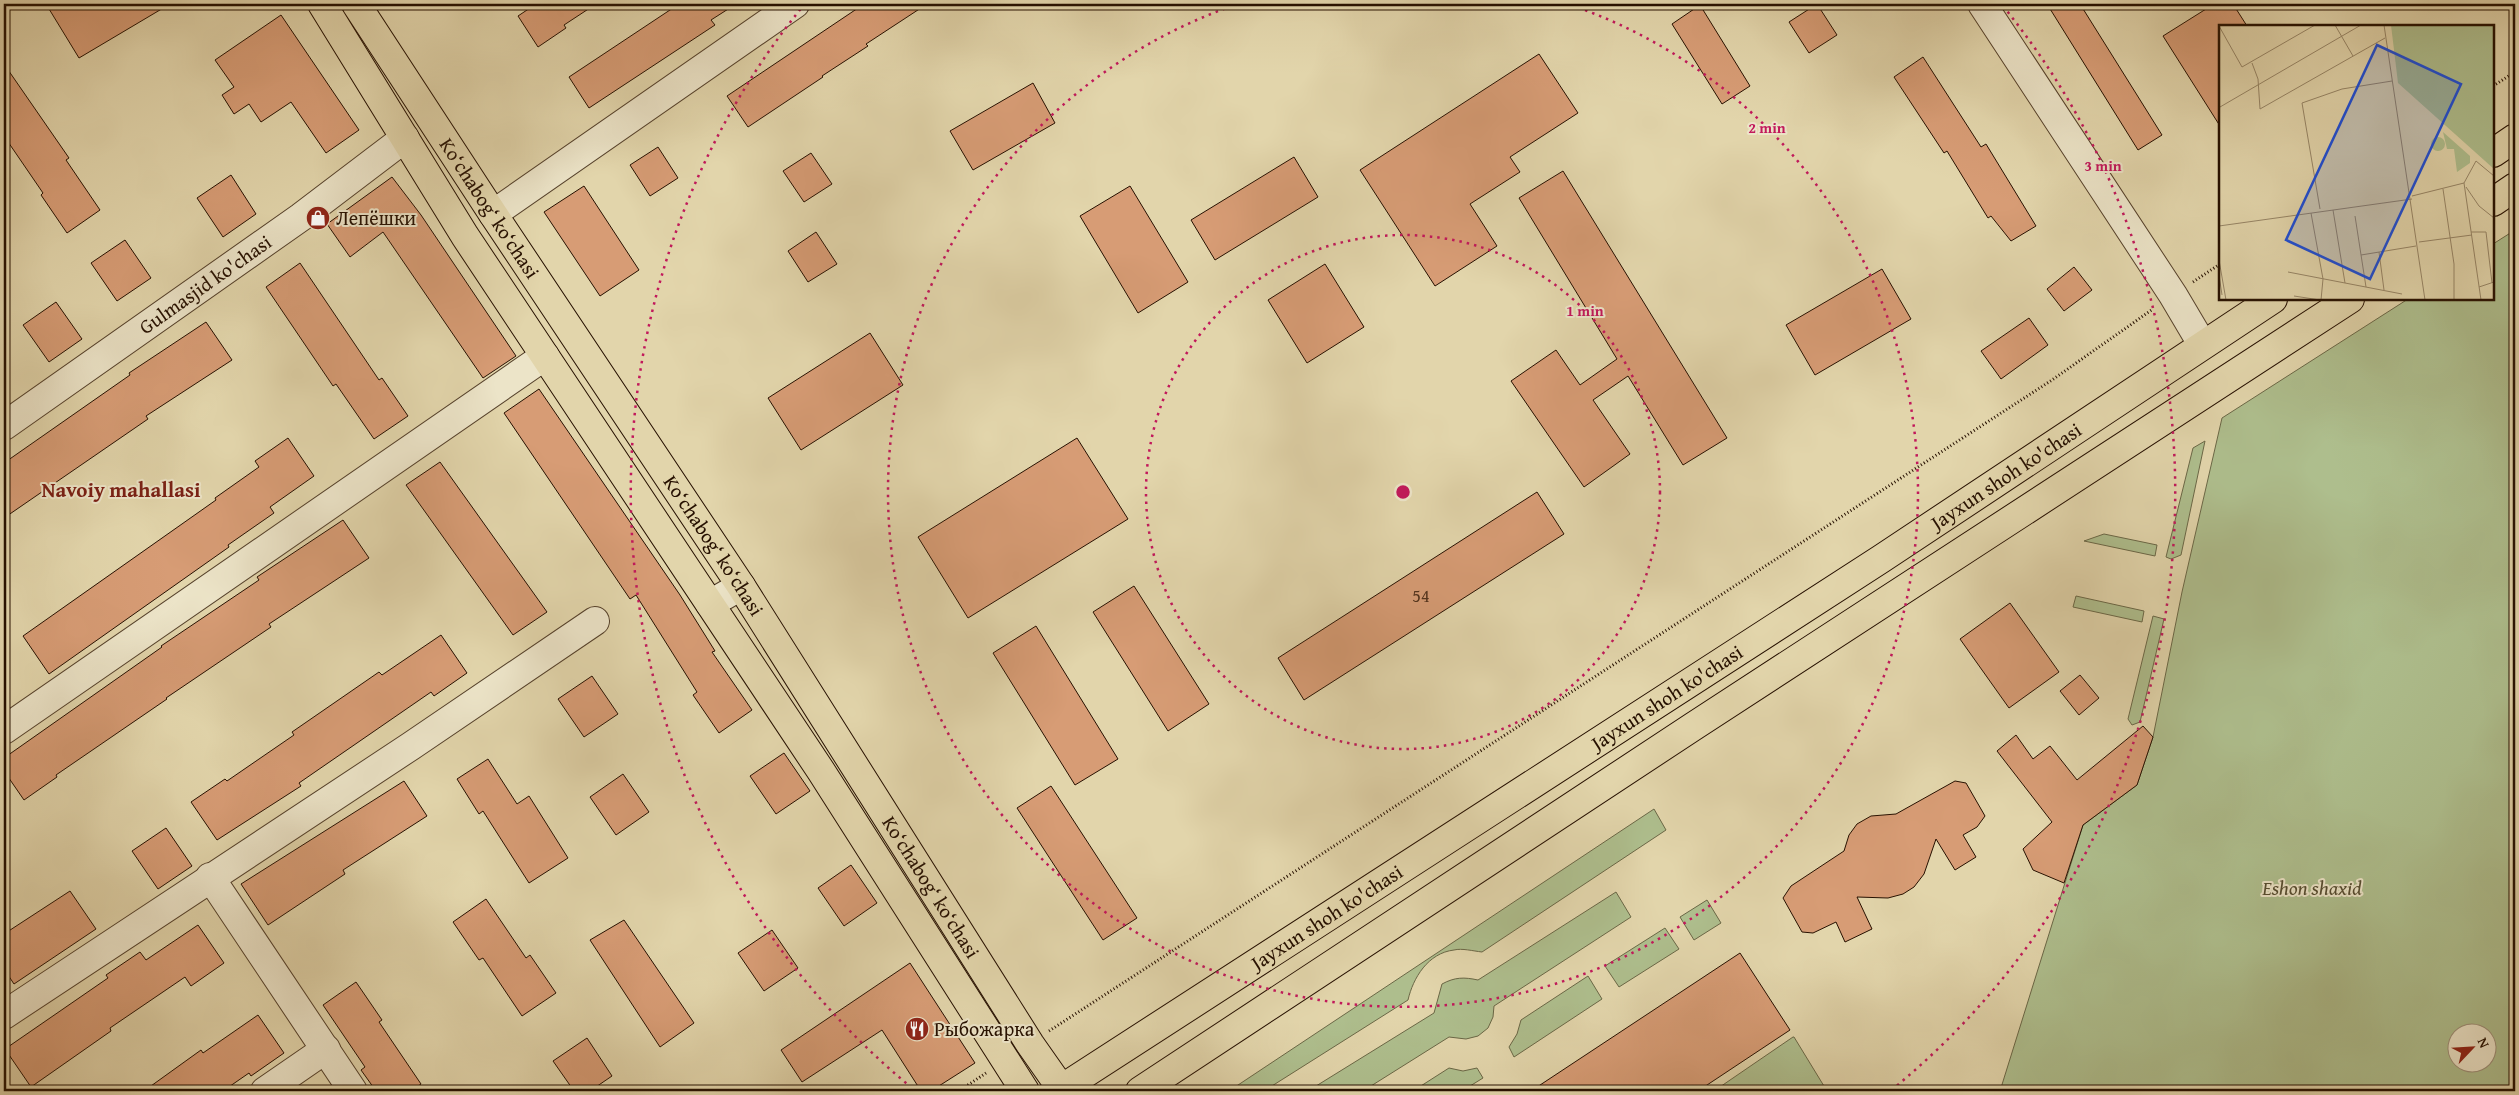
<svg xmlns="http://www.w3.org/2000/svg" width="2519" height="1095" font-family="'Gentium Book Plus',serif">
<rect width="100%" height="100%" fill="#e2d5ab"/>
<filter id="stains"><feTurbulence type="fractalNoise" baseFrequency=".004" numOctaves="4"/><feColorMatrix values="0 0 0 0 .2 0 0 0 0 .09 0 0 0 0 .02 0 0 0 .5 -.17"/></filter>
<radialGradient id="worn" r=".72"><stop offset=".6" stop-color="#630" stop-opacity="0"/><stop offset="1" stop-color="#630" stop-opacity=".3"/></radialGradient>
<!-- green -->
<path fill="#aebe8d" stroke="#6a6746" fill-rule="evenodd" d="M2515,230V1091H2000L2083,825L2137,785L2153,737L2182,592L2222,418L2408,299H2493V244ZM2456,1032H2486V1062H2456Z
M2205,441L2181,555L2171,559L2166,557L2193,448Z
M2104,534L2157,545L2155,556L2084,541Z
M2076,596L2144,611L2142,622L2073,607Z
M2153,616L2164,619L2140,722L2132,725L2128,719Z
M1654,809L1666,830L1482,952C1473,951 1462,948 1454,950C1428,953 1413,978 1408,1000L1264,1091H1229Z
M1616,892L1631,917L1494,1006L1493,1017L1488,1028L1478,1036L1466,1039L1449,1037L1363,1091H1308L1434,1013L1442,984C1455,977 1464,977 1478,980Z
M1707,900L1721,923L1694,940L1680,917Z
M1665,928L1679,949L1619,987L1605,966Z
M1588,976L1602,999L1514,1057L1509,1047L1517,1034L1521,1020Z
M1794,1037L1827,1091H1714L1793,1037Z
M1449,1068L1463,1071L1477,1068L1483,1078L1462,1091H1413Z"/>
<!-- building -->
<path fill="#d79c75" stroke="#261000" d="M46,4H170L79,58Z
M536,4H596L564,25L566,28L538,47L518,16Z
M679,4H736L711,20L715,25L589,108L569,77Z
M864,4H927L866,44L868,46L822,76L823,77L748,127L727,96Z
M1817,4L1837,35L1809,53L1789,22Z
M2047,4H2080L2162,135L2138,150Z
M2214,4H2233L2247,26H2220V126L2163,36Z
M1700,5L1750,86L1722,104L1672,24Z
M281,15L359,130L326,153L291,102L261,122L249,104L234,114L222,95L234,87L215,60Z
M1539,54L1578,113L1510,157L1520,172L1470,204L1497,246L1435,286L1360,170Z
M1923,57L1981,147L1986,144L2036,226L2011,241L1991,216L1988,218L1947,151L1944,153L1894,77Z
M4,64L69,158L66,160L100,210L67,233L41,195L43,193L4,136Z
M1033,83L1055,123L973,170L950,131Z
M658,147L678,178L650,196L630,165Z
M811,153L832,184L804,202L783,171Z
M1294,157L1318,197L1215,260L1191,220Z
M1563,171L1727,438L1683,465L1628,376L1593,400L1630,454L1584,487L1511,381L1556,350L1580,385L1617,359L1519,198Z
M231,175L256,214L223,237L197,198Z
M392,177L421,215L516,356L483,378L383,232L350,257L327,224Z
M584,186L639,270L600,296L544,212Z
M1130,186L1188,282L1138,313L1080,216Z
M816,232L837,264L808,282L788,251Z
M125,240L151,278L117,301L91,263Z
M300,263L379,380L382,378L408,416L374,439L336,384L333,386L266,287Z
M1325,264L1364,327L1307,363L1268,300Z
M2074,267L2092,290L2064,311L2047,289Z
M1882,269L1911,319L1815,375L1786,325Z
M56,302L82,339L49,362L23,325Z
M2029,318L2048,345L2001,379L1981,351Z
M206,322L232,360L146,416L148,419L4,518V463L130,375L129,373Z
M870,333L903,385L801,450L768,398Z
M539,389L680,595L715,651L712,652L752,710L719,733L693,695L697,692L636,595L630,599L504,413Z
M288,438L314,476L270,507L274,513L228,545L229,547L49,674L23,636L216,500L215,498L259,467L255,461Z
M1077,438L1128,519L968,618L918,537Z
M440,462L547,612L513,635L406,485Z
M1537,492L1564,534L1304,700L1278,658Z
M343,520L369,558L269,624L271,627L166,698L167,699L56,775L57,777L24,800L4,771V758L162,647L161,646L259,580L257,577Z
M1134,586L1209,704L1168,731L1093,612Z
M2010,603L2059,672L2009,708L1960,639Z
M1036,626L1118,759L1075,785L993,653Z
M441,635L467,673L434,696L431,692L299,783L301,786L217,840L191,802L225,779L227,781L294,735L292,732L379,672L382,675Z
M2080,675L2099,698L2079,715L2060,691Z
M592,676L618,714L584,737L558,699Z
M2143,726L2153,737L2137,785L2083,825L2064,883L2033,870L2023,849L2052,822L1997,751L2016,735L2033,759L2050,746L2077,780Z
M784,753L810,791L776,814L750,776Z
M488,759L517,804L529,796L568,858L529,883L483,811L479,814L457,779Z
M623,774L649,812L616,835L590,797Z
M404,781L427,816L343,870L345,874L268,925L241,884Z
M1955,781L1966,783L1985,816L1977,827L1963,835L1976,857L1955,870L1936,839L1924,874L1914,887L1903,894L1888,898L1857,897L1872,929L1845,942L1836,922L1813,933L1802,932L1783,898L1791,886L1844,851L1849,835L1857,824L1871,816L1896,814Z
M1051,786L1137,918L1103,940L1017,808Z
M166,828L192,866L158,889L132,851Z
M851,865L877,903L844,926L818,888Z
M70,891L96,929L14,984L4,969V934Z
M486,899L526,958L530,955L556,993L522,1016L483,958L479,960L453,922Z
M624,920L694,1023L660,1047L590,940Z
M198,925L224,963L191,986L185,977L110,1028L111,1031L31,1087L5,1049L108,978L106,975L140,952L146,960Z
M772,930L798,968L764,991L738,953Z
M1740,953L1790,1030L1698,1091H1531Z
M910,963L975,1063L931,1091H921L882,1030L802,1082L781,1050Z
M356,982L382,1020L379,1022L421,1084L411,1091H376L361,1070L365,1067L323,1005Z
M258,1015L284,1053L251,1076L249,1073L223,1091H144L201,1050L203,1053Z
M587,1038L612,1076L590,1091H574L553,1061Z"/>
<g fill="none" stroke-linecap="round" stroke-linejoin="round">
<!-- minor casing -->
<g stroke="#55412b" stroke-width="30">
<g id="minor">
<path d="M1982,4L2173,295L2202,344"/>
<path d="M493,214L795,4"/>
<path id="s1" d="M4,426L301,217L405,138"/>
<path d="M710,604L741,586"/>
<path d="M4,730L545,356"/>
<path d="M210,877L353,1091"/>
<path d="M4,1015L411,746L595,621"/>
<path d="M265,1091L326,1049"/>
</g>
</g>
<!-- major casing -->
<g stroke="#261000" stroke-width="30">
<g id="major">
<path d="M322,4L465,236L821,771L1025,1091"/>
<path id="s2" d="M356,4L493,214L741,586L1030,1044L1063,1091"/>
</g>
</g>
<!-- highway casing -->
<g stroke="#261000" stroke-width="30">
<g id="highway">
<path d="M2493,153L2515,138"/>
<path d="M2493,202L2515,187"/>
<path id="s3" d="M1058,1091L1881,559L2273,299"/>
<path d="M1140,1091L1694,726L2350,299"/>
</g>
</g>
<!-- path -->
<path stroke="#261000" stroke-width="3" stroke-dasharray="1 2.5" stroke-linecap="butt" d="M2493,86L2515,72
M2193,282L2220,264
M1049,1031L2052,380L2153,309
M959,1091L986,1073"/>
<!-- minor -->
<use href="#minor" stroke="#ece4c8" stroke-width="28"/>
<!-- major -->
<use href="#major" stroke="#e2d5ab" stroke-width="28"/>
<!-- highway -->
<use href="#highway" stroke="#e2d5ab" stroke-width="28"/>
</g>
<!-- distance rings -->
<g fill="none" stroke="#c2185b" stroke-width="2.5" stroke-dasharray="2.5 5">
<circle cx="1403" cy="492" r="257"/>
<path d="M1571 5A515 515 0 1 1 1235 5"/>
<path d="M912 1088A772 772 0 0 1 803 6M2003 6A772 772 0 0 1 1894 1088"/>
</g>
<!-- icons -->
<defs>
<g id="shop-disc" transform="scale(1.25)"><circle r="9.5" fill="#8f2418" stroke="#ece4c8"/><path d="M-5-2.5h2.3a2.7 3.5 0 0 1 5.4 0H5L5.5 6h-11ZM-1.5-2.5h3a1.5 2.3 0 0 0-3 0Z" fill="#fff"/></g>
<g id="restaurant-disc" transform="scale(1.25)"><circle r="9.5" fill="#8f2418" stroke="#ece4c8"/><path d="M-5-6h1v4h1v-4h1v4h1v-4h1v5L-1.5 .5V6h-2V.5L-5-1ZM5-6V6H3V1.5H1.5Q1.5-4 5-6Z" fill="#fff"/></g>
</defs>
<g fill-rule="evenodd">
<use href="#shop-disc" x="318" y="218"/>
<use href="#restaurant-disc" x="917" y="1029"/>
</g>
<g text-anchor="middle" stroke-width="4" stroke-linejoin="round" paint-order="stroke">
<!-- number labels -->
<g font-size="18" fill="#52331d">
<text x="1421" y="602">54</text>
</g>
<!-- street labels -->
<g font-size="20" fill="#261000" stroke="#ece4c8">
<text dy="7" stroke="none"><textPath href="#s2" startOffset="244">Ko‘chabog‘ ko‘chasi</textPath></text>
<text dy="7" stroke="none"><textPath href="#s1" startOffset="246">Gulmasjid ko'chasi</textPath></text>
<text dy="7" stroke="none"><textPath href="#s3" startOffset="1130">Jayxun shoh ko'chasi</textPath></text>
<text dy="7" stroke="none"><textPath href="#s2" startOffset="649">Ko‘chabog‘ ko‘chasi</textPath></text>
<text dy="7" stroke="none"><textPath href="#s3" startOffset="725">Jayxun shoh ko'chasi</textPath></text>
<text dy="7" stroke="none"><textPath href="#s2" startOffset="1054">Ko‘chabog‘ ko‘chasi</textPath></text>
<text dy="7" stroke="none"><textPath href="#s3" startOffset="320">Jayxun shoh ko'chasi</textPath></text>
</g>
<!-- poi labels -->
<g font-size="20" fill="#261000" stroke="#ece4c8" text-anchor="start">
<text x="336" y="225">Лепёшки</text>
<text x="934" y="1036">Рыбожарка</text>
</g>
<!-- park labels -->
<g font-size="20" font-style="italic" fill="#564d31" stroke="#ece4c8">
<text x="2312" y="895">Eshon shaxid</text>
</g>
<!-- neighbourhood labels -->
<g font-size="21" font-weight="bold" fill="#7a1f14" stroke="#ece4c8">
<text x="121" y="497">Navoiy mahallasi</text>
</g>
</g>
<!-- overview -->
<g transform="translate(2219 25)">
<rect width="275" height="275" fill="#e2d5ab"/>
<path d="M172,0H275V144L179,58ZM224,107L251,131V138L238,147L235,124H228ZM212 119a7 7 0 1 1 14 0a7 7 0 1 1-14 0Z" fill="#aebe8d"/>
<path fill="none" stroke="#978667" stroke-width="1" d="M116,0L134,31M165,0L206,275M0,1L23,42L96,0M33,38L39,54L41,84L166,13M1,82L142,0M247,162L260,181L275,193M224,164L235,239V275M193,171L245,158M101,184L83,78L123,64L173,56M114,185L126,258M92,188L104,254L102,275M136,191L147,262M0,201L193,174M252,207H267L273,258M200,217L253,210M160,227L165,265M142,230L197,221M0,235L7,275M69,247L183,269M0,250L3,270M260,262L275,257M75,271L101,275M262,275L245,158L257,136L275,151"/>
<path fill="#1d4ed8" fill-opacity="0.15" stroke="#1d4ed8" stroke-width="2.5" d="M158,20L242,59L151,254L67,215Z"/>
<rect width="275" height="275" fill="none" stroke="#261000" stroke-width="2.5"/>
</g>
<circle cx="1403" cy="492" r="8" fill="#c2185b" stroke="#ece4c8" stroke-width="2.5"/>
<g font-size="15" text-anchor="middle" font-weight="bold" fill="#c2185b" stroke="#ece4c8" stroke-width="4" stroke-linejoin="round" paint-order="stroke">
<text x="1767" y="133">2 min</text>
<text x="2103" y="171">3 min</text>
<text x="1585" y="316">1 min</text>
</g>
<!-- margin -->
<rect width="2519" height="1095" fill="none" stroke="#e2d5ab" stroke-width="20"/>
<rect x="5" y="5" width="2509" height="1085" fill="none" stroke="#261000" stroke-width="2.5"/>
<rect x="10" y="10" width="2499" height="1075" fill="none" stroke="#261000"/>
<!-- north arrow -->
<g transform="translate(2472 1048) rotate(65)"><circle r="24" fill="#ece4c8" stroke="#9d8f78"/>
<path d="M0-4L9 19L0 12L-9 19Z" fill="#8f2418"/>
<text y="-8" font-size="14" font-weight="bold" text-anchor="middle" fill="#261000">N</text>
</g>
<rect width="100%" height="100%" filter="url(#stains)"/>
<rect width="100%" height="100%" fill="url(#worn)"/>
</svg>
